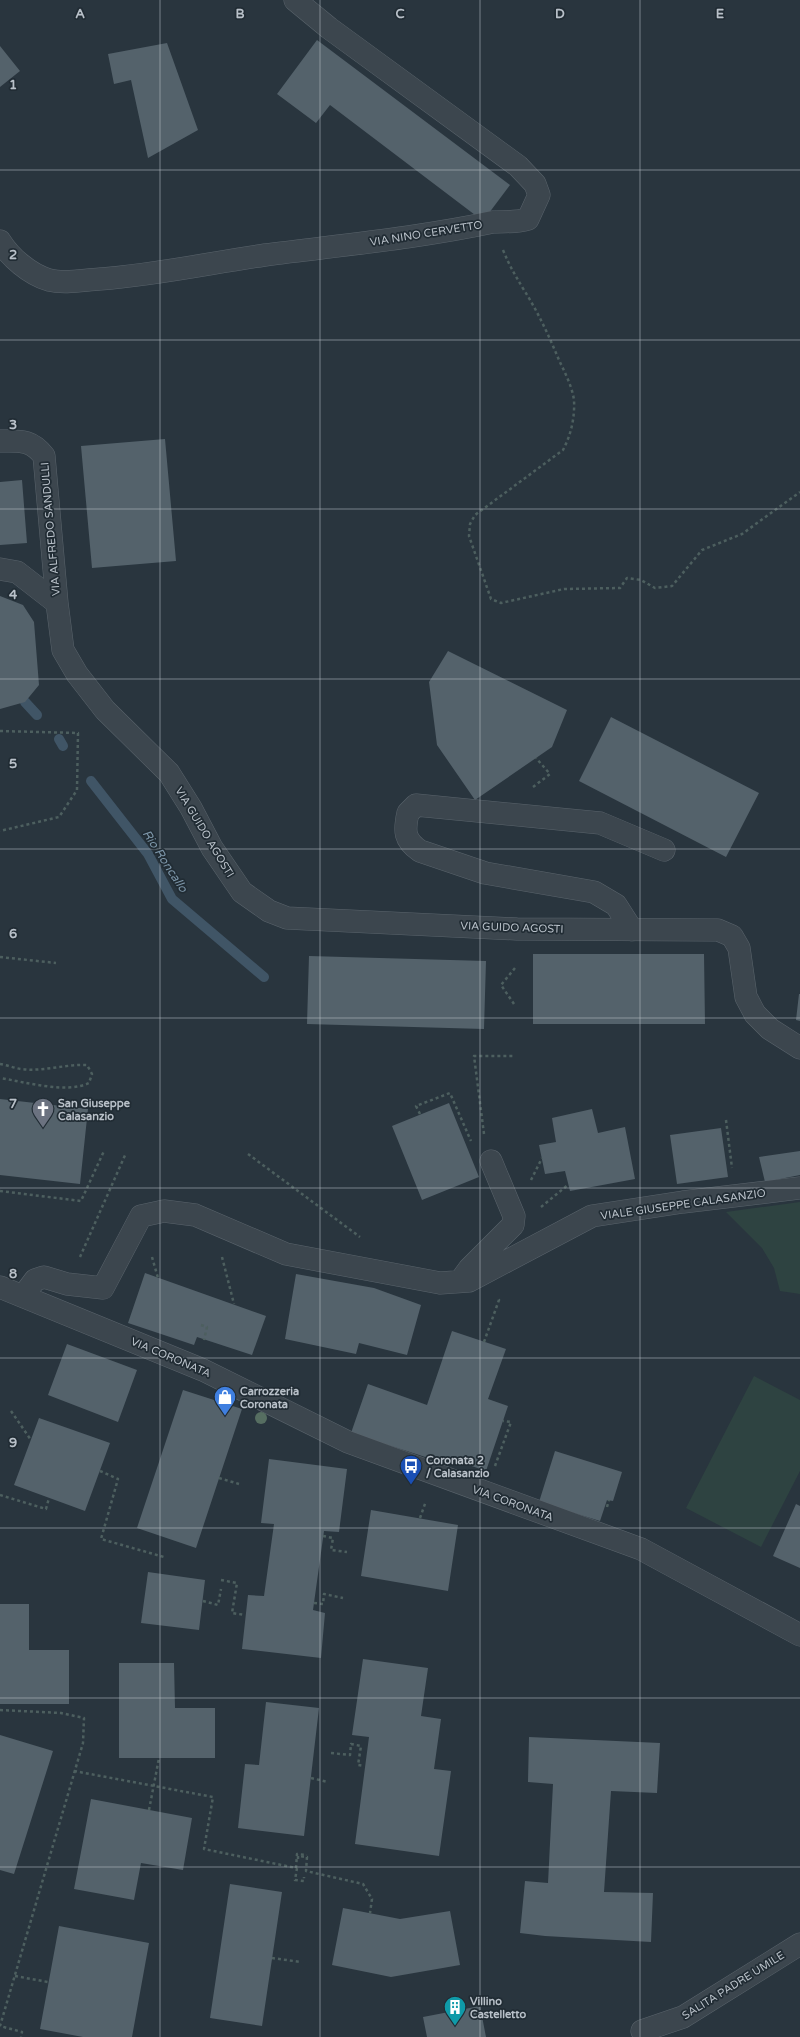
<svg xmlns="http://www.w3.org/2000/svg" width="800" height="2037" font-family="'Varela Round',sans-serif">
<rect width="100%" height="100%" fill="#29353e"/>
<!-- green -->
<path fill="#2e4341" d="M800,1202V1294L780,1291L774,1268L762,1248L726,1212Z
M754,1376L800,1400V1471L761,1547L686,1508Z"/>
<g fill="none" stroke-linecap="round" stroke-linejoin="round">
<!-- stream -->
<path stroke="#405566" stroke-width="10" d="M25,702L37,715
M59,739L63,746
M91,781L148,854L172,899L264,977"/>
</g>
<!-- building -->
<path fill="#54626b" d="M317,40L510,185L483,221L330,105L316,123L277,94Z
M167,43L198,130L148,158L131,80L114,84L108,54Z
M0,46L20,71L0,87Z
M165,439L176,561L92,568L81,446Z
M22,480L27,543L0,545V482Z
M0,596L23,605L34,622L39,685L25,702L0,709Z
M448,651L567,710L552,747L475,800L437,745L429,682Z
M611,717L759,793L726,857L579,781Z
M533,954H704L705,1024H533Z
M309,956L486,961L484,1029L307,1024Z
M799,994H800V1021L796,1020Z
M0,1099L88,1109L80,1184L0,1175Z
M449,1103L479,1177L422,1200L392,1126Z
M592,1109L598,1133L625,1127L635,1179L570,1191L565,1171L545,1174L539,1145L556,1142L552,1118Z
M721,1128L728,1177L677,1184L670,1135Z
M800,1151V1175L765,1182L759,1157Z
M145,1273L266,1316L252,1355L197,1337L194,1345L128,1323Z
M296,1274L374,1288L421,1305L407,1355L359,1343L356,1354L285,1339Z
M452,1331L506,1349L488,1399L508,1406L486,1471L449,1458L447,1464L351,1433L368,1384L427,1405Z
M67,1344L137,1370L118,1422L48,1395Z
M183,1390L242,1409L196,1548L137,1528Z
M39,1418L110,1443L85,1511L14,1485Z
M555,1451L622,1472L613,1501L607,1500L600,1521L539,1502Z
M269,1459L347,1469L339,1532L324,1531L313,1610L325,1613L321,1658L242,1649L248,1595L264,1596L274,1524L261,1523Z
M796,1504L800,1506V1568L773,1556Z
M371,1510L458,1525L448,1591L361,1576Z
M148,1572L205,1580L199,1630L141,1623Z
M0,1604H29V1650H69V1704H0Z
M363,1659L428,1668L421,1716L441,1719L434,1769L451,1771L439,1856L355,1844L369,1737L352,1735Z
M119,1663H174L175,1708H215V1758H119Z
M266,1702L319,1708L304,1836L238,1828L245,1764L259,1765Z
M0,1735L53,1751L14,1874L0,1870Z
M529,1737L660,1743L657,1793L611,1791L604,1892L653,1893L651,1942L545,1936L520,1933L525,1881L548,1883L553,1784L528,1782Z
M91,1799L192,1818L183,1870L141,1863L134,1900L74,1889Z
M230,1884L282,1892L262,2026L210,2018Z
M343,1908L400,1919L450,1911L460,1965L391,1977L332,1965Z
M59,1926L149,1943L132,2037H83L40,2029Z
M480,2006L486,2037H427L423,2017Z"/>
<g fill="none" stroke-linecap="round" stroke-linejoin="round">
<!-- minor casing -->
<g stroke="#5a646c" stroke-width="23">
<path id="minor" d="M0,241C10,257 29,274 49,280C65,284 83,280 100,279C155,275 210,263 265,255C341,245 418,238 493,222C505,221 516,223 528,219L539,195L535,184L518,166L329,28L295,0
M0,441C20,441 31,439 44,456L57,603
M0,569L17,572L57,603L63,650L77,674L105,710L169,773L191,808L212,848L242,892L269,911L287,918L517,929L718,930L732,936L739,948L746,997L755,1014L770,1029L800,1048
M632,930L616,905L594,892L485,873L420,851C404,840 404,831 408,813L416,805L600,823L664,850
M461,1280L469,1269L513,1225L514,1216L491,1161
M0,1287L203,1370L348,1442L641,1549L800,1635
M23,1296L35,1280L44,1277L67,1284L103,1288L141,1216L164,1211L195,1215L286,1254L440,1283L469,1281L592,1216L683,1202L800,1188
M642,2031L683,2017L800,1944"/>
</g>
<!-- path -->
<path stroke="#4d5f5f" stroke-width="2.5" stroke-dasharray="3 3" stroke-linecap="butt" d="M503,250C510,267 515,275 524,290C538,312 549,336 559,360C565,373 572,386 574,400C575,417 571,435 563,450L475,515L470,524L469,536L491,599L501,603L564,589L620,588L627,578L641,580L655,588L672,586L702,550L742,534L800,492
M0,731L78,733L77,790L59,817L0,831
M533,787L550,774L536,758
M0,957L56,963
M514,1004L501,985L515,968
M0,1064C7,1065 14,1068 21,1069C43,1072 65,1064 87,1065L92,1074L89,1083C67,1094 25,1082 0,1078
M420,1114L416,1106L450,1093L471,1141
M726,1120L732,1168
M484,1134L474,1056H515
M248,1154L360,1237
M531,1180L542,1158
M0,1191L81,1201L104,1151
M541,1207L569,1184
M80,1257L126,1153
M152,1257L158,1278
M222,1257L234,1304
M201,1325L207,1327L204,1340
M484,1342L499,1300L496,1299
M11,1411L31,1440
M495,1466L511,1422L503,1421
M100,1471L118,1479L101,1539L164,1557
M219,1478L239,1484
M0,1495L46,1509L49,1498
M607,1507L609,1500
M420,1518L426,1501
M323,1536L333,1538L331,1550L347,1552
M221,1580L237,1583L232,1613L245,1615
M203,1601L218,1605L221,1589
M314,1603L323,1604L324,1594L343,1598
M0,1710L61,1713L84,1718L83,1743L0,2026L22,2032L21,2037
M331,1753L350,1755L351,1744L361,1746L358,1765L364,1766
M74,1771L213,1797L204,1849L296,1868L297,1854L307,1855
M311,1778L328,1782
M149,1810L159,1758
M298,1859V1856L307,1857L306,1871L363,1884L372,1899L370,1913
M297,1868L295,1880L304,1881V1877
M272,1958L301,1962
M15,1976L48,1982"/>
<!-- minor -->
<use href="#minor" stroke="#3c464e" stroke-width="22"/>
</g>
<!-- trees -->
<circle fill="#566e61" cx="261" cy="1418" r="6"/>
<!-- grid -->
<path fill="none" stroke="#b9c1c9" stroke-width="1" stroke-opacity="0.55" d="M160,0V2037M320,0V2037M480,0V2037M640,0V2037M0,170H800M0,340H800M0,509H800M0,679H800M0,849H800M0,1018H800M0,1188H800M0,1358H800M0,1528H800M0,1698H800M0,1867H800"/>
<!-- icons -->
<defs>
<g id="church-pin" transform="scale(1.15)"><path d="M0 17L-7.5 6A9.5 9.5 0 1 1 7.5 6Z" fill="#6b7280" stroke="#212c34"/><path d="M-1.2-6h2.4v3.5h3.3v2.4h-3.3V6h-2.4V-.1h-3.3v-2.4h3.3Z" fill="#fff"/></g>
<g id="shop-pin" transform="scale(1.15)"><path d="M0 17L-7.5 6A9.5 9.5 0 1 1 7.5 6Z" fill="#3f7fe0" stroke="#212c34"/><path d="M-5-2.5h2.3a2.7 3.5 0 0 1 5.4 0H5L5.5 6h-11ZM-1.5-2.5h3a1.5 2.3 0 0 0-3 0Z" fill="#fff"/></g>
<g id="bus-pin" transform="scale(1.15)"><path d="M0 17L-7.5 6A9.5 9.5 0 1 1 7.5 6Z" fill="#1a4fb4" stroke="#212c34"/><path d="M-5-6H5V4H4V6H2V4H-2V6H-4V4H-5ZM-3.5-4V0h7V-4ZM-3.5 1.2v1.5H-2V1.2ZM2 1.2v1.5H3.5V1.2Z" fill="#fff"/></g>
<g id="building-pin" transform="scale(1.15)"><path d="M0 17L-7.5 6A9.5 9.5 0 1 1 7.5 6Z" fill="#0f9aa8" stroke="#212c34"/><path d="M-4-6H4V6H1V3H-1V6H-4ZM-2.5-4.3h1.7v1.8h-1.7ZM.8-4.3h1.7v1.8H.8ZM-2.5-1h1.7V.8h-1.7ZM.8-1h1.7V.8H.8Z" fill="#fff"/></g>
</defs>
<g fill-rule="evenodd">
<use href="#church-pin" x="43" y="1109"/>
<use href="#shop-pin" x="225" y="1397"/>
<use href="#bus-pin" x="411" y="1466"/>
<use href="#building-pin" x="455" y="2007"/>
</g>
<g text-anchor="middle" stroke-width="3.5" stroke-linejoin="round" paint-order="stroke">
<!-- street labels -->
<g font-size="11" fill="#b9c1c9" stroke="#212c34">
<text transform="translate(426 233) rotate(-9)" y="4">VIA NINO CERVETTO</text>
<text transform="translate(50 529) rotate(-95)" y="4">VIA ALFREDO SANDULLI</text>
<text transform="translate(205 832) rotate(59)" y="4">VIA GUIDO AGOSTI</text>
<text transform="translate(512 927) rotate(2)" y="4">VIA GUIDO AGOSTI</text>
<text transform="translate(683 1204) rotate(-8)" y="4">VIALE GIUSEPPE CALASANZIO</text>
<text transform="translate(171 1357) rotate(23)" y="4">VIA CORONATA</text>
<text transform="translate(513 1503) rotate(20)" y="4">VIA CORONATA</text>
<text transform="translate(733 1985) rotate(-32)" y="4">SALITA PADRE UMILE</text>
</g>
<!-- poi labels -->
<g font-size="11" font-weight="bold" fill="#b9c1c9" stroke="#212c34" text-anchor="start">
<text x="58" y="1107">San Giuseppe<tspan x="58" dy="13">Calasanzio</tspan></text>
<text x="240" y="1395">Carrozzeria<tspan x="240" dy="13">Coronata</tspan></text>
<text x="426" y="1464">Coronata 2<tspan x="426" dy="13">/ Calasanzio</tspan></text>
<text x="470" y="2005">Villino<tspan x="470" dy="13">Castelletto</tspan></text>
</g>
<!-- water labels -->
<g font-size="12" font-style="italic" fill="#7d96a9" stroke="#212c34">
<text transform="translate(165 861) rotate(57)" y="4">Rio Roncallo</text>
</g>
</g>
<g font-size="13" text-anchor="middle" font-weight="bold" fill="#b9c1c9" stroke="#212c34" stroke-width="3.5" stroke-linejoin="round" paint-order="stroke">
<text x="80" y="18">A</text>
<text x="240" y="18">B</text>
<text x="400" y="18">C</text>
<text x="560" y="18">D</text>
<text x="720" y="18">E</text>
<text x="13" y="89">1</text>
<text x="13" y="259">2</text>
<text x="13" y="429">3</text>
<text x="13" y="599">4</text>
<text x="13" y="768">5</text>
<text x="13" y="938">6</text>
<text x="13" y="1108">7</text>
<text x="13" y="1278">8</text>
<text x="13" y="1447">9</text>
</g>
</svg>
